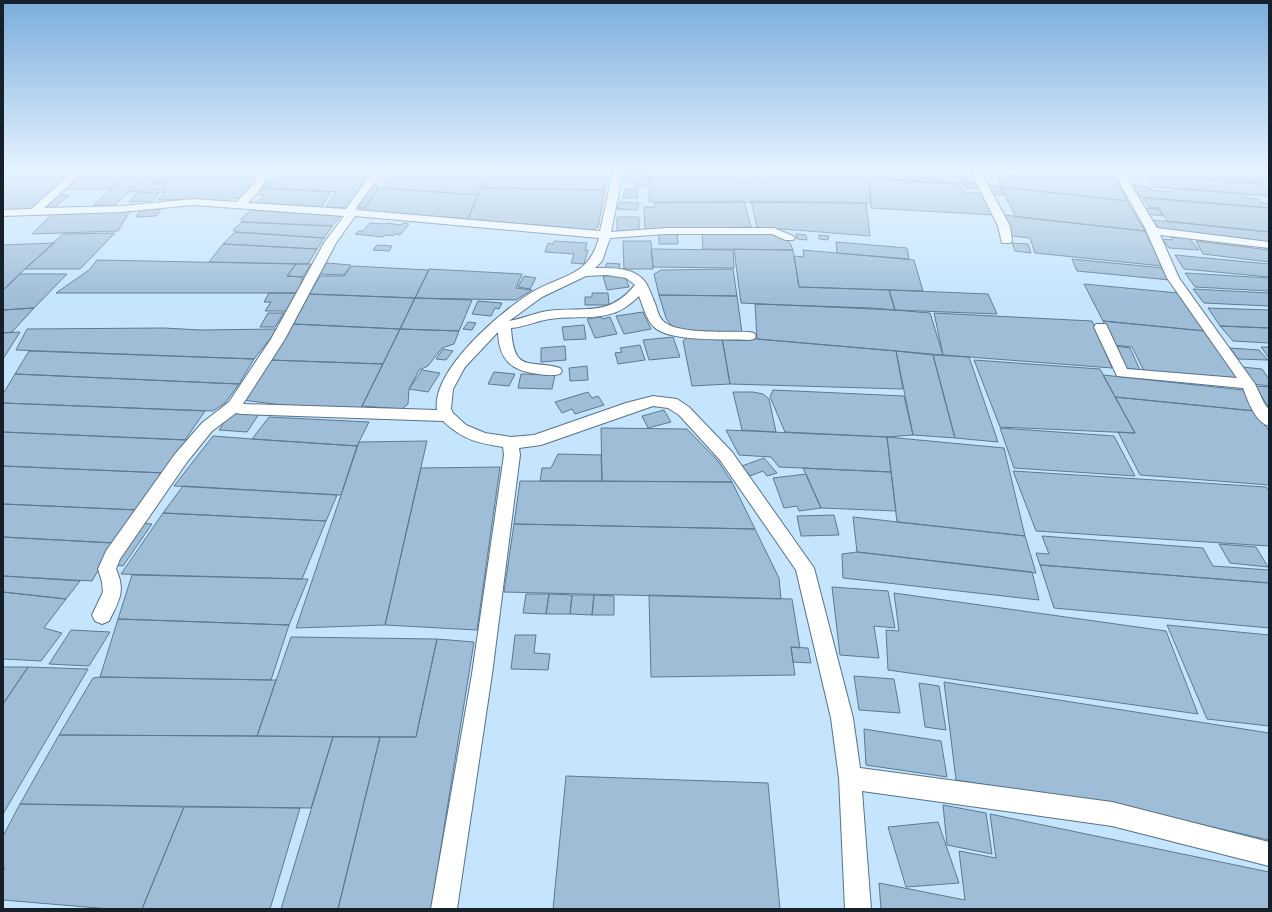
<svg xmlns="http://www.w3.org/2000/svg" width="1272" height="912" font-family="'PT Sans',sans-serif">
<rect width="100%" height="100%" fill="#c5e4fe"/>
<!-- building -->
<path fill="#9fbdd6" stroke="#5d7a91" d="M3,172H77L35,209L3,211Z
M83,172H127L111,189H64Z
M127,172H149L115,205L93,206Z
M149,172H178L170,181L153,182L144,191L129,192Z
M178,172H262L243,198H232L230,201L196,199L158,200L165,192H161Z
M272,172H369L347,208L326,207L336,192L270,188L275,182L265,181Z
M393,172H488L478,195L383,188Z
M496,172H607L605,190L481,188L488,173Z
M625,172H681V175L625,174Z
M681,172H762L763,175H681Z
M778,172H862V177H779Z
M867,172H964L968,182L953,183L868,178Z
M1018,172H1089L1115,175L1127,201L1001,187L998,174L1019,176Z
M1152,172H1267L1269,174V183L1153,174Z
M625,175L649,176L648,186H635L636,183L624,182Z
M650,176L862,177L869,181L871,203L649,202Z
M1147,176L1263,184L1269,190V196L1154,187Z
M869,179L959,184L963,192L983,194L994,215L871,208Z
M265,182H274L269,187H260Z
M153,183H167L162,189L146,191Z
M962,183H976L979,189L965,188Z
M369,185H377L376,187H379L365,208H358L360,204H356Z
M987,185L999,186L1004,195H992Z
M1133,185L1149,187L1152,190L1170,192L1176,188L1239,193L1248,198L1258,199L1262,203L1269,204V208L1140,197Z
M1001,187L1127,201L1145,231L1016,217Z
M262,188L330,192L322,207L256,203L264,195H256Z
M383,188L478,195L468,219L365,211V208L378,189Z
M481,188L605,190L598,227L593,230L468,219Z
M625,189H638L637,198H623Z
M160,192L152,201L129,202L137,193Z
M56,195H69L54,208L42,209Z
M1143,198L1269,208V232L1167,221L1159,208L1149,207Z
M744,201L751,227L645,229L644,207H655V203Z
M751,201L866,203L870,236L757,227Z
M620,202L639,203L637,210L617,209Z
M1144,208L1159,209L1163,216L1147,214Z
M161,209L156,216L136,217L141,210Z
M251,210L341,216L332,226L242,222L241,219Z
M130,211L118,231L32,234L52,214Z
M1004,215L1145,231L1162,266L1035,253L1030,238L1012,236Z
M617,217H639V231H617Z
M1153,220L1269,232V244L1257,242L1255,240L1159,229Z
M242,222L332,226L324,238L235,232L233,230Z
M370,223L386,224L387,223L401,225L403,223L409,224L400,235L395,234L393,236L385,235L383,237L355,234L359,231H363Z
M235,232L324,238L317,249L223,244Z
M115,233L80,269H25L63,234Z
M677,233L678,244H659V234Z
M768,233L783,238L790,243L793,250L703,249L702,234Z
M796,234L806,235L807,240L797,239Z
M819,235L829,236L828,240L819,239Z
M1171,237L1189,238L1199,250L1169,248L1162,239L1173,240Z
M554,241L587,243L585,250H588L584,264L571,263L574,254L545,252L548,243L553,244Z
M623,241H651L653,269H624Z
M1196,241L1269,250V262L1203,254Z
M836,242L907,248L909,259L837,253Z
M54,243L25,269L3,290V245Z
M1012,243L1028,244L1031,253L1015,251Z
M223,244L317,249L308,264L209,262Z
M377,245L392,246L389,251L373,250Z
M651,249L733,250L734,268L653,267Z
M734,249L793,250L799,287L889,290L895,310L741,303Z
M803,250L914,260L923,291L799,287L794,256L804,257Z
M1175,255L1269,264V277L1184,269Z
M1072,259L1163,268L1170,280L1077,271Z
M97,260L296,264L287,276L303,277L298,293H56L89,270Z
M327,263L351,265L344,275L319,274Z
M607,263L620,264L618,271L604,270Z
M296,264H311L303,277L287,276Z
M352,266L429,270L415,298L309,294L320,276H344Z
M429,269L522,274L516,288L532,290L516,300L415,298Z
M733,269L737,296L659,295L654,274L661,270Z
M1185,273L1269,278V291L1195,287Z
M20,274H67L34,308L3,310V290Z
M618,275L625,276L629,287L607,290L603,276Z
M524,276L536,278L530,289L518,287Z
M1084,284L1178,293L1205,331L1103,321Z
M1193,289L1269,293V306L1204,303Z
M889,290L988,294L997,314L895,310Z
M269,293H298L288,311H265L271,302H264Z
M592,293H608L609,305H585V297H592Z
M309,294L415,298L400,329L293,324Z
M659,295L737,296L742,333L678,330L670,324L666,318Z
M415,298L472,300L459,331L400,329Z
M478,301L502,303L499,309L495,308L491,316L472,314Z
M755,304L871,308L930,313L943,355L757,339Z
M34,308L12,332L3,333V310Z
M1208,308L1269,310V328L1220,326Z
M643,312L651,329L624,334L616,316Z
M268,313H284L275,327H260Z
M934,313L1092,321L1112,368L943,355Z
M601,317L602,319L610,317L617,334L595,338L587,319Z
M1103,321L1205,331L1239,381L1145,373L1132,347L1114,345Z
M468,322L476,323L472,330L463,329Z
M293,324L400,329L383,364L269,360Z
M584,325L586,339L564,340L562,327Z
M1220,326L1269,328V343L1233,341Z
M164,328L201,330L278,329L254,359L16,350L27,329Z
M400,329L459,331L454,344L442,348L428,366L419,370L409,389L408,404L402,409L362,406Z
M20,332L3,359V333Z
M690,335L722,338L730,384L692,386L683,341Z
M673,337L680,357L649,360L643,340Z
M722,338L757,339L896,351L903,389L730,384Z
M640,345L645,360L618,364L615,353L622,352L620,348Z
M565,346L566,360L541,362V348Z
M1115,346L1130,348L1140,370L1125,368Z
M1261,347H1269V358Z
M1230,348L1259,350L1268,360L1238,359Z
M443,349L453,351L446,360L436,359Z
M29,351L254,359L239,384L15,374Z
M896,351L933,355L955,438L913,435Z
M933,355L969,357L998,442L955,438Z
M269,360L383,364L361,408L281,405L243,400Z
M974,360L1100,369L1135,433L1000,427Z
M587,366L588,380L570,381L569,368Z
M1242,367L1262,369L1269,379V386L1253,384Z
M422,370L440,373L428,392L409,389Z
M494,372L515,374L509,386L488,384Z
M15,374L239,384L225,403L213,411L3,403V394Z
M521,374L555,375L552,389L518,388Z
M1103,375L1243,390L1255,411L1115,397Z
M1255,386L1269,387V406H1268Z
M773,390L904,396L913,435L887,437L785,432L770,397Z
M588,392L592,398L598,396L604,405L575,414L572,409L562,413L555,402Z
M733,392H753L763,394L769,399L776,432L742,430Z
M1115,397L1255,411L1269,431V485L1140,475L1118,432L1135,433Z
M3,403L205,411L185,440L3,432Z
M664,410L671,422L648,428L642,416Z
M231,412L259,414L247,432L219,430Z
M269,417L369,422L357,446L252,439Z
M601,428L687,429L718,461L732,482L602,481Z
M1000,428L1114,436L1135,476L1014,468Z
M726,430L887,437L891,472L779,467L771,457L739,455Z
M3,432L189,440L165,473L3,466Z
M213,436L252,439L357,446L341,495L174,486Z
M887,437L1004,448L1025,536L897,522Z
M427,441L385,625L296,628L359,442Z
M558,454L601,455L602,481H540L542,468H551Z
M764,458L777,473L767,476L763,471L750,476L742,466Z
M3,466L165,473L138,510L3,504Z
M500,467L477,630L385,625L421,468Z
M803,468L891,472L896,511L821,508Z
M1013,471L1266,487L1269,491V546L1036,531Z
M806,474L821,508L799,511L797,506L784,508L773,478Z
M520,481L732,482L755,529L514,524Z
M183,486L337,495L326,521L163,513Z
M3,504L138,510L114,543L3,537Z
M163,513L326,521L302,579L121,574Z
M834,515L839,535L801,536L797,516Z
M853,517L1025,536L1036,573L857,552Z
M140,523L152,524L123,566L116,565L122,556H117Z
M514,524L755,529L779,578L781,599L504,592Z
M1042,536L1203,548L1213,566L1269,570V583L1040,565L1036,553L1049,554Z
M3,537L114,543L92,581L3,576Z
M1219,544L1256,547L1268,567L1230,563Z
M857,552L1032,572L1039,600L843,578L842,554Z
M1040,565L1269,583V628L1054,608Z
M132,575L302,579H308L289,625L118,619Z
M3,576L80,581L66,599L3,592Z
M832,587L888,591L895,628L874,626L879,658L840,655Z
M3,592L66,599L44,628L62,633L41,661L3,659Z
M894,593L1166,631L1198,714L888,670L886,630L899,631Z
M526,594H549L546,614L523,613Z
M549,594L572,595L570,614H546Z
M572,595H594L592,615L570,614Z
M594,595L614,596V615H592Z
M649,595L792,599L800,648L791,647L795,675L651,677Z
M118,619L289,625L271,680L100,677Z
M1167,625L1269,635V726L1207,719Z
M71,630L110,632L89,666L49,664Z
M515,635H536L534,653L550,654L548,670L511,669Z
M291,637L437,639L416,737L257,736Z
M437,639L474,642L431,909H338L380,737H416Z
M791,647L808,648L811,663L793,662Z
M3,667H28L3,704Z
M28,667L88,669L3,814V704Z
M854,676L894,679L900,713L859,710Z
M100,677L271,680H276L257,736L59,735L93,678Z
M944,682L1269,733V840L1116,805L956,780Z
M919,683L939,686L946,730L925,727Z
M864,729L941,741L947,777L866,765Z
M59,735L257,736L333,737L311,808L20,804Z
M333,737H380L338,909H281Z
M566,776L768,783L780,909H553Z
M20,804L184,807L142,909H110L3,900V871L5,868H3V836Z
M943,805L986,813L992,854L947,845Z
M184,807L300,808L270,909H142Z
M990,814L1269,872V909H881L879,883L965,900L959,851L996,858Z
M938,822L959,883L906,887L888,827Z"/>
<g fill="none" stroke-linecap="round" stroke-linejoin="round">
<!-- minor casing -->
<g stroke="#567289" stroke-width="2">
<path id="minor" d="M73,172H84L44,208L122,206L193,199L237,202L250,188L261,172H271L258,192L248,203L346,209L372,172H382L356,208L357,210L600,231L613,172H623L611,232L666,228H774L793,236L795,238L793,240H785L772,234H666L610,238L602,261L595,268C613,268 635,267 646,283C650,290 653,299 656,306C658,313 660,320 667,324C684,334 728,331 749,332L754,333L756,336L754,339L749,340C727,339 669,342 654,327C646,319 643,306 639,296C611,325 585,314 550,319C536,321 525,327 511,328C514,374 528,359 560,368L562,371L560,374C553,376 545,375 538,374C511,371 499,360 498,332L465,367L453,389L451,409L453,413L466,425L485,433L511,437L534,435L626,403L653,396L677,399L689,407L732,452L814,568L853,718L860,768L1112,802L1269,842V866L1112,826L862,791L871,909H845L839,778L831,718L796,570L720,460L679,415L668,408L653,406L541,445L519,448L520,455L492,674L457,909H431L472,674L504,455L503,447C478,443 463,440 443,421L241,414L236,413L212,431L187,462L120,559L116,569C126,591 119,601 109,621L102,624L95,621L92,615L103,592L102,582L98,569L106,551L175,454L202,423L229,402L271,339L324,243L344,216L193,205L122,212L3,216V210L31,209ZM355,216L599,238C588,277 564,274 534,291C502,310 431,370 437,410L243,404L285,339L336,243ZM607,275L626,278L635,285C608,318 584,306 547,311C534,313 522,319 509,321L542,297L586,276Z
M971,172H981L1010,226L1012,241L1010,243H1002L998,226Z
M1101,172H1147L1137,177L1128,179V180L1157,228L1269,242V248L1160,235L1179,278L1255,384L1264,403L1269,410V426C1255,422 1248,401 1243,388L1117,376L1094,327L1096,324H1106L1127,369L1237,378L1167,278L1145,228L1118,180L1119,178L1102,174Z"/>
</g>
<!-- minor -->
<use href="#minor" fill="#fff" fill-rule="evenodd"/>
</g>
<!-- sky -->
<linearGradient id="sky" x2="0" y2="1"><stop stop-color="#7aaddb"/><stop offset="0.57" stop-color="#e5f3ff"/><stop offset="1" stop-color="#e5f3ff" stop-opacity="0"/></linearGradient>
<rect width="1272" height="300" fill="url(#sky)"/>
<!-- border -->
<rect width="1272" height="912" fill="none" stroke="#15202a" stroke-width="8"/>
</svg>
